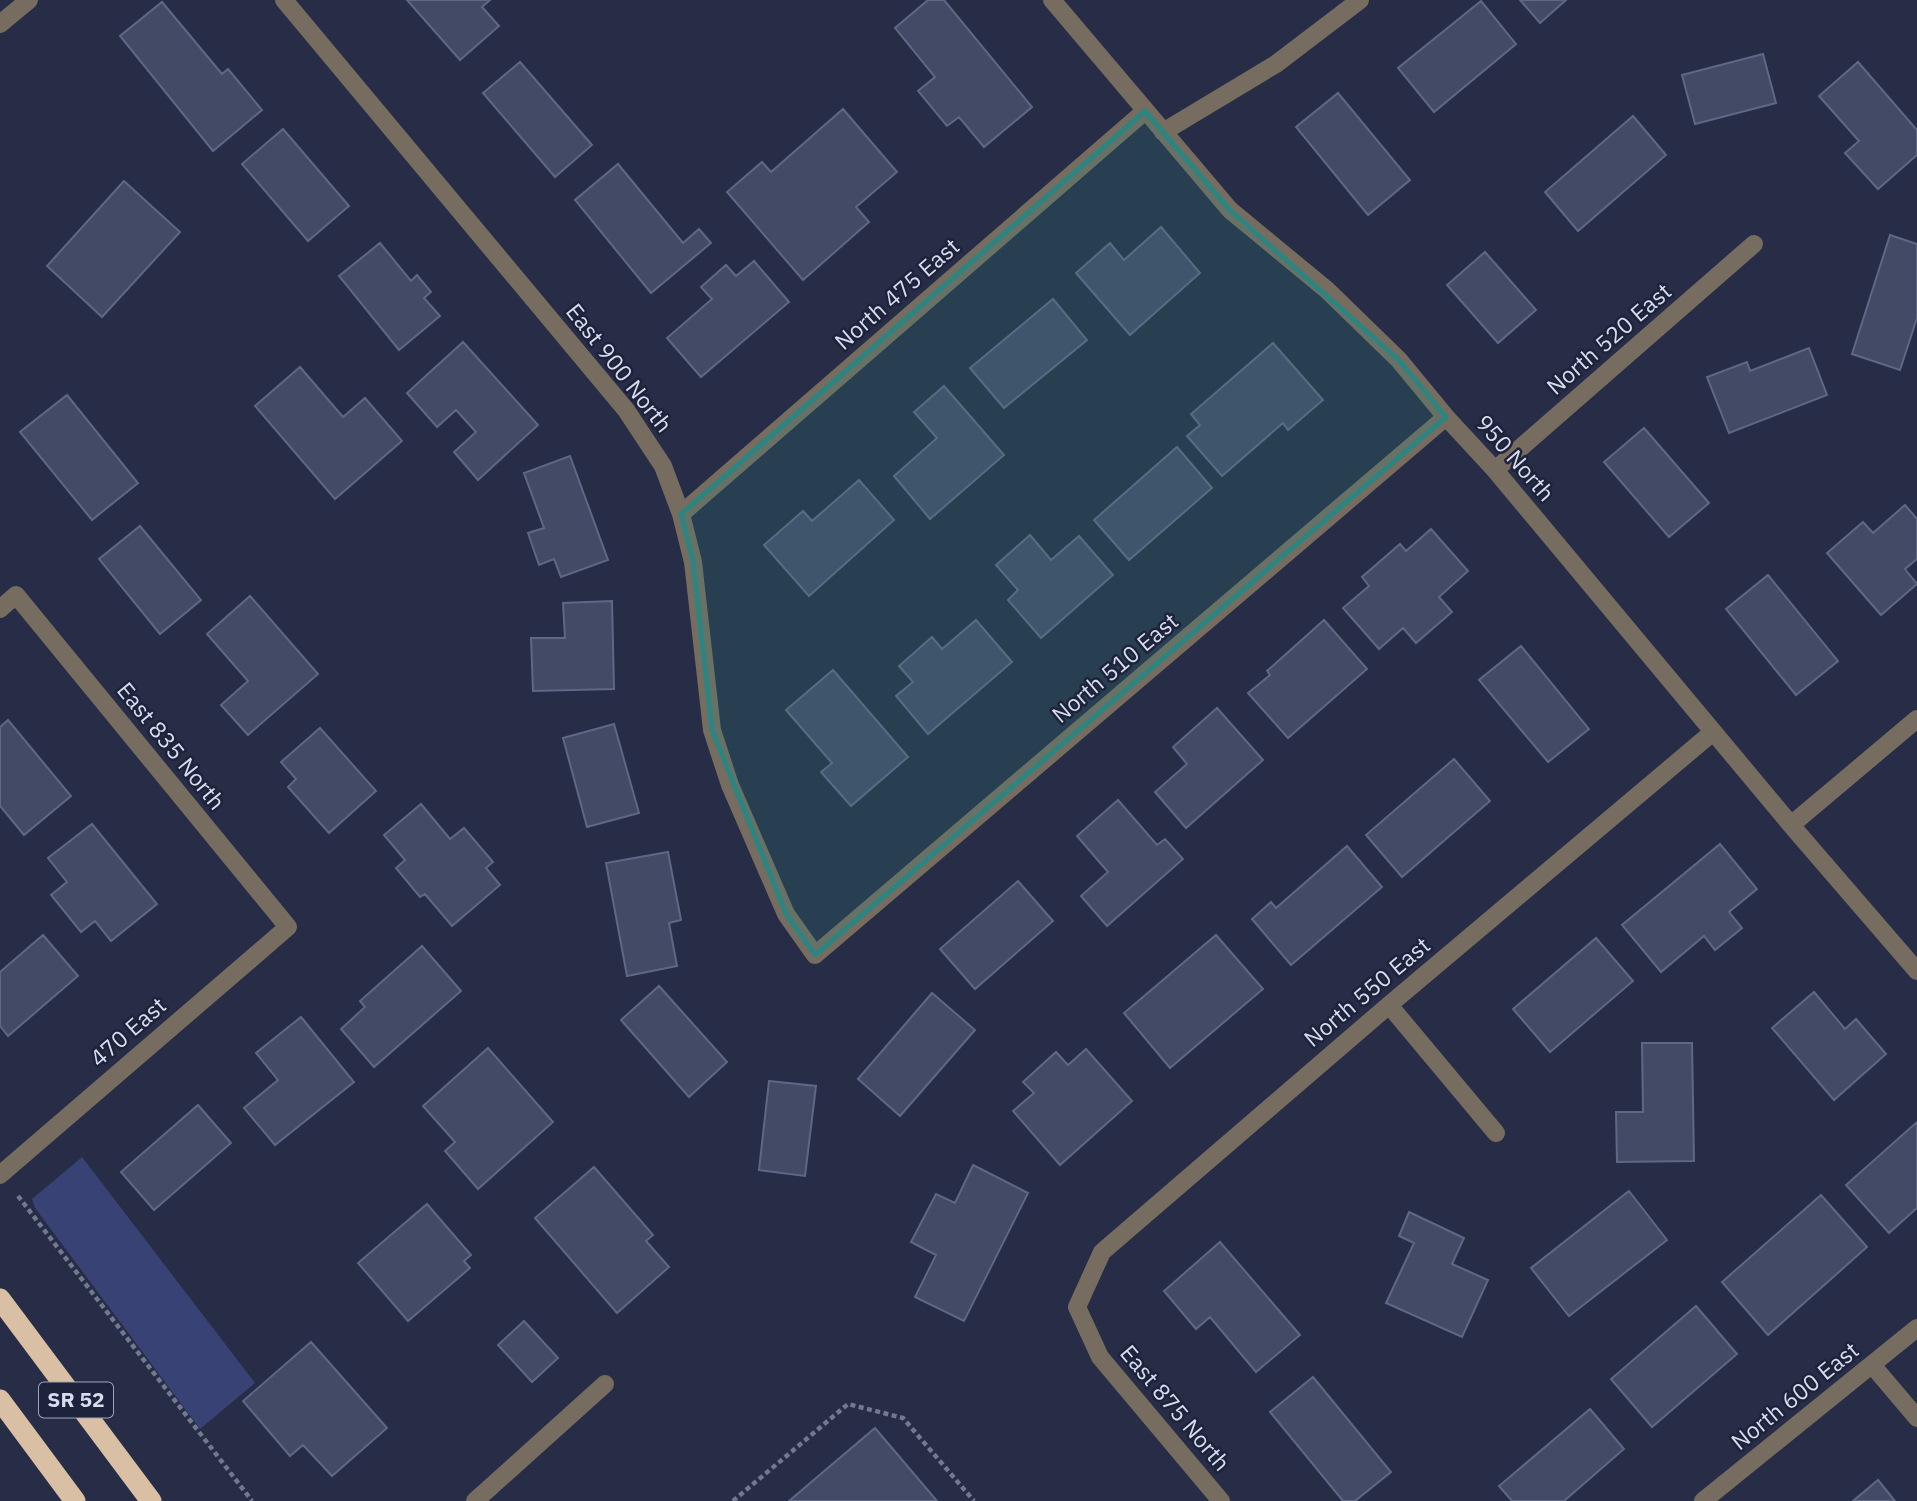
<svg xmlns="http://www.w3.org/2000/svg" width="1917" height="1501" font-family="'IBM Plex Sans',sans-serif">
<rect width="100%" height="100%" fill="#272d47"/>
<!-- green -->
<path fill="#384274" d="M82,1157L255,1383L200,1429L35,1208L32,1199Z"/>
<!-- building -->
<path fill="#434a66" stroke="#5f6785" stroke-width="2" d="M407,0H490L482,7L499,26L460,60Z
M928,0H944L1032,107L984,147L959,117L947,126L918,91L935,77L895,28Z
M1520,0H1566L1540,23Z
M1481,1L1516,44L1434,112L1398,68Z
M162,2L222,74L228,69L262,110L213,151L120,36Z
M1763,54L1776,103L1695,124L1682,75Z
M520,62L592,145L555,177L483,93Z
M1858,62L1917,130V155L1878,189L1845,153L1859,141L1819,96Z
M1338,93L1410,180L1368,215L1296,127Z
M843,109L897,172L856,207L869,222L803,280L727,192L762,162L771,172Z
M1633,116L1666,155L1578,231L1545,192Z
M283,129L349,206L308,241L242,164Z
M618,164L683,243L699,229L711,243L651,293L575,200Z
M124,181L180,232L102,317L47,266Z
M1161,227L1200,273L1130,335L1076,273L1110,243L1124,260Z
M1890,235L1917,244V318L1900,370L1852,354Z
M380,243L411,281L417,275L431,292L424,298L440,316L399,350L339,276Z
M1485,252L1536,310L1498,343L1447,285Z
M754,261L789,302L701,377L667,338L712,299L701,287L726,265L736,276Z
M1053,299L1087,340L1004,408L970,368Z
M463,342L538,425L478,480L454,452L476,432L456,410L437,427L407,393Z
M1273,343L1323,400L1288,430L1283,423L1222,476L1187,436L1200,425L1191,414Z
M1809,348L1827,395L1729,433L1707,377L1747,362L1750,371Z
M300,367L343,417L365,398L402,441L335,499L255,406Z
M944,386L1004,455L930,519L894,476L937,438L914,412Z
M67,395L138,483L92,520L20,432Z
M1644,428L1709,503L1669,537L1604,462Z
M1177,447L1212,488L1129,560L1094,520Z
M570,456L608,560L561,577L554,559L539,565L528,533L544,528L524,473Z
M859,480L894,520L809,596L764,545L803,511L812,521Z
M1905,505L1917,519V559L1905,569L1917,584L1881,615L1827,553L1863,522L1873,533Z
M140,526L201,600L160,634L99,559Z
M1431,529L1468,571L1439,597L1452,612L1416,643L1403,628L1379,649L1343,608L1369,586L1362,577L1400,544L1406,551Z
M1030,535L1051,560L1079,536L1113,575L1041,638L1008,600L1018,590L996,565Z
M1768,575L1838,661L1796,695L1726,609Z
M250,596L318,674L248,735L221,705L248,681L207,634Z
M612,601L614,689L533,691L531,638H565L563,603Z
M976,620L1012,662L928,734L896,696L913,682L899,666L932,637L942,649Z
M1324,620L1367,669L1288,738L1248,693L1270,675L1267,671Z
M1521,646L1589,729L1548,762L1479,680Z
M833,670L908,757L851,806L821,772L832,763L786,710Z
M1217,708L1263,760L1186,828L1155,792L1187,764L1173,747Z
M8,720L71,796L24,835L0,806V727Z
M614,724L639,813L587,827L563,738Z
M320,728L376,791L329,833L288,787L296,779L281,762Z
M1454,759L1490,801L1402,877L1366,835Z
M1118,800L1157,845L1165,839L1183,859L1107,926L1081,896L1108,872L1077,836Z
M421,804L450,839L464,828L493,862L486,868L500,885L452,926L425,894L420,897L396,868L405,860L384,835Z
M92,824L157,904L111,941L95,921L81,932L51,895L67,882L48,858Z
M1720,844L1757,889L1729,912L1742,928L1715,950L1704,936L1661,972L1622,925Z
M1347,846L1382,887L1291,965L1252,919L1271,902L1276,908Z
M668,852L681,920L669,923L677,966L627,976L606,863Z
M1018,881L1053,921L975,989L940,949Z
M43,935L78,976L8,1036L0,1026V972Z
M1216,935L1263,989L1170,1068L1124,1013Z
M1596,938L1633,981L1550,1052L1513,1009Z
M422,946L461,991L374,1067L341,1029L365,1007L360,1001Z
M659,986L727,1062L689,1097L621,1020Z
M1814,992L1845,1029L1856,1019L1886,1054L1834,1100L1772,1028Z
M932,993L975,1030L900,1116L858,1079Z
M301,1017L354,1082L275,1145L244,1108L278,1080L256,1053Z
M1642,1043H1692L1694,1161L1617,1162L1616,1112H1643Z
M488,1048L553,1122L478,1189L445,1151L455,1142L423,1106Z
M1086,1049L1132,1101L1060,1165L1013,1111L1034,1093L1023,1082L1056,1052L1068,1065Z
M769,1081L816,1086L805,1176L759,1170Z
M198,1105L231,1143L154,1210L121,1172Z
M1917,1122V1208L1889,1233L1846,1185Z
M973,1165L1028,1193L964,1321L915,1297L936,1255L911,1242L936,1194L955,1203Z
M594,1167L653,1235L646,1241L669,1267L617,1313L535,1218Z
M1629,1191L1667,1240L1569,1316L1531,1268Z
M1821,1195L1867,1247L1768,1335L1722,1282Z
M427,1204L471,1255L464,1261L470,1268L408,1321L358,1263Z
M1409,1212L1464,1238L1452,1264L1488,1280L1462,1337L1386,1303L1414,1243L1399,1236Z
M1220,1242L1300,1335L1256,1372L1210,1317L1196,1329L1164,1291Z
M1696,1306L1737,1354L1652,1427L1611,1379Z
M524,1321L558,1358L532,1382L498,1345Z
M311,1342L387,1428L332,1476L303,1445L290,1456L243,1401Z
M1313,1377L1391,1472L1355,1501H1343L1270,1412Z
M1590,1409L1624,1449L1564,1501H1512L1499,1486Z
M875,1428L937,1501H789Z
M1878,1480L1895,1501H1853Z"/>
<g fill="none" stroke-linecap="round" stroke-linejoin="round">
<!-- path -->
<path stroke="#72788e" stroke-width="4.5" stroke-dasharray="5 3.5" stroke-linecap="butt" d="M18,1196L252,1501
M733,1501L848,1404L903,1418L974,1501"/>
<!-- minor -->
<path stroke="#766c60" stroke-width="18" d="M284,0L626,410L663,466L681,514L693,562L712,730L730,785L786,914L815,955L1446,417
M1052,0L1230,210L1327,290L1399,360L1446,417L1495,470L1791,825L1917,971
M0,24L29,0
M1163,132L1276,64L1360,0
M1495,470L1754,244
M681,514L1145,111
M0,609L16,595L288,927L0,1175
M1791,825L1917,719
M1389,1005L1496,1133
M1873,1366L1917,1418
M475,1501L605,1384
M1221,1501L1100,1357L1077,1307L1102,1252L1389,1005L1713,732
M1703,1501L1917,1328"/>
<!-- highway -->
<path stroke="#d9bfa3" stroke-width="21" d="M0,1299L151,1501
M0,1400L75,1501"/>
</g>
<!-- marked area -->
<path fill="#2d8581" fill-opacity="0.2" stroke="#2d8581" stroke-width="5" stroke-linejoin="round" d="M1145,111L1230,210L1399,360L1446,417L815,955L786,914L712,730L693,562L681,514Z"/>
<g text-anchor="middle" stroke-width="5" stroke-linejoin="round" paint-order="stroke">
<!-- shield labels -->
<rect fill="#1e233c" stroke="#a0a4b9" stroke-width="2" x="39" y="1382.5" width="74" height="35" rx="5"/>
<g font-size="21" font-weight="bold" fill="#d7dcee">
<text x="76" y="1407">SR 52</text>
</g>
<!-- street labels -->
<g font-size="23" fill="#d7dcee" stroke="#1e233c">
<text transform="translate(897 294) rotate(-41)" y="8">North 475 East</text>
<text transform="translate(1609 339) rotate(-41)" y="8">North 520 East</text>
<text transform="translate(619 368) rotate(52)" y="8">East 900 North</text>
<text transform="translate(1515 458) rotate(49)" y="8">950 North</text>
<text transform="translate(1115 668) rotate(-40)" y="8">North 510 East</text>
<text transform="translate(171 746) rotate(51)" y="8">East 835 North</text>
<text transform="translate(1367 992) rotate(-40)" y="8">North 550 East</text>
<text transform="translate(128 1032) rotate(-41)" y="8">470 East</text>
<text transform="translate(1795 1396) rotate(-39)" y="8">North 600 East</text>
<text transform="translate(1175 1408) rotate(50)" y="8">East 875 North</text>
</g>
</g>
</svg>
